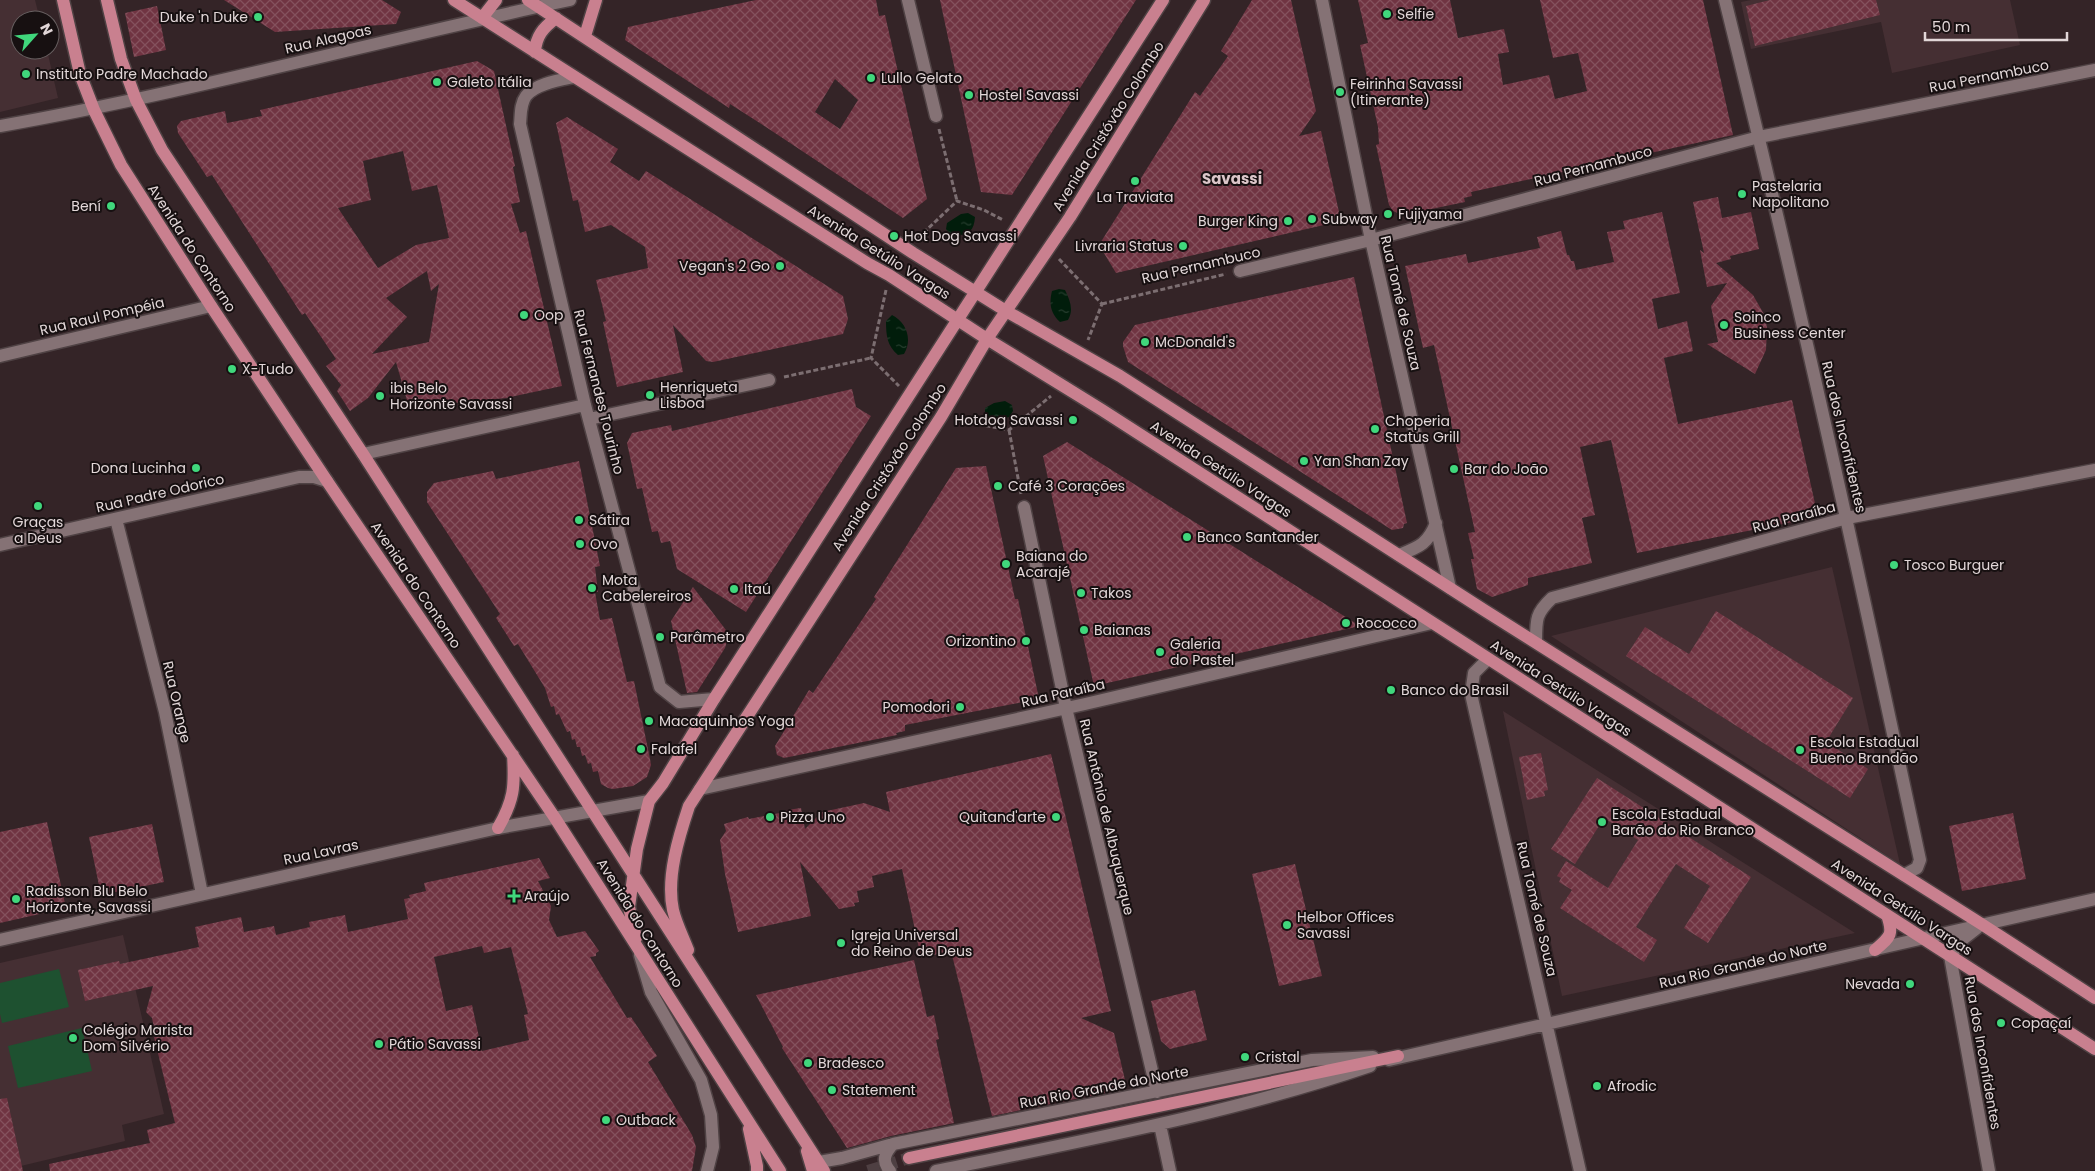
<svg xmlns="http://www.w3.org/2000/svg" width="2095" height="1171" font-family="Poppins,sans-serif">
<defs>
<pattern id="water-ripples" width="26" height="14" patternUnits="userSpaceOnUse" patternTransform="scale(1.25)"><rect width="26" height="14" fill="#011d0b"/><path d="M2 4q2-2 4 0t4 0M15 11q2-2 4 0t4 0" fill="none" stroke="#263d2e"/></pattern>
<pattern id="building-cross-hatch" width="8" height="8" patternUnits="userSpaceOnUse" patternTransform="scale(1.25)"><rect width="8" height="8" fill="#703442"/><path d="M0 0l8 8M0 8l8-8" fill="none" stroke="#84515d"/></pattern>
</defs>
<rect width="100%" height="100%" fill="#342427"/>
<!-- built -->
<path fill="#452f33" d="M0,0H35L40,20H20V50H47L58,98L0,112Z
M1751,0H2010L2020,45L1892,73L1881,22L1751,49L1741,2Z
M1832,567L1900,864L1551,636Z
M1503,711L1855,933L1562,996Z
M123,935L164,1114L122,1125L125,1141L0,1171V963Z"/>
<!-- pitch -->
<path fill="#1e5130" d="M59,969L69,1007L2,1023L0,1014V983Z
M82,1028L92,1071L18,1088L8,1046Z"/>
<!-- water -->
<path fill="url(#water-ripples)" d="M968,213L975,217C974,234 965,237 950,234L946,229L947,223L961,214Z
M1059,289L1065,290C1070,300 1074,310 1068,320L1060,322C1050,313 1049,303 1052,291Z
M892,315C906,322 913,339 904,354L898,355C887,346 886,335 886,321Z
M1005,401L1012,405L1013,411L1009,417L990,421L985,416V408L994,403Z"/>
<!-- building -->
<path fill="url(#building-cross-hatch)" fill-rule="evenodd" d="M224,0H382L401,12L396,24L275,32Z
M756,0H876L879,16L885,15L927,199L903,218L772,131L730,104L729,108L625,40L628,27ZM835,79L858,100L840,129L815,112Z
M940,0H1136L1012,195L981,192Z
M1252,0H1291L1316,111L1299,136L1321,131L1341,221L1116,273L1099,245L1195,92L1200,96L1228,56L1221,51Z
M1358,0H1450L1458,38L1504,29L1509,52L1498,54L1503,85L1549,75L1555,99L1587,91L1578,53L1553,58L1540,0H1703L1733,135L1471,192L1472,196L1464,198L1465,202L1402,215L1393,211L1389,205L1376,145L1379,144L1378,127L1360,45L1368,43Z
M1770,0H1876L1880,15L1755,46L1746,6Z
M157,6L166,50L134,57L125,13Z
M477,61L494,71L515,166L513,167L520,202L511,204L520,233L526,231L562,386L506,398L443,404L410,411L396,362L368,398L350,411L337,391L341,385L326,366L336,359L305,313L302,315L212,175L207,177L178,133L177,126L181,121L225,111L227,123L262,116L260,110ZM403,151L412,191L437,185L449,238L416,245L378,268L338,208L371,200L363,161ZM427,271L431,291L439,284L429,342L372,354L407,317L386,298Z
M567,117L618,149L610,162L639,181L646,171L843,296L848,319L843,334L713,362L706,361L673,325L683,372L617,387L603,322L606,321L596,280L648,268L645,247L611,225L585,232L578,200L573,201L556,123Z
M1718,197L1722,218L1751,212L1759,249L1730,256L1731,259L1716,263L1753,295L1765,316L1767,328L1766,350L1755,374L1707,344L1718,342L1711,306L1727,283L1707,287L1700,250L1704,253L1693,202Z
M1662,212L1680,293L1652,299L1658,329L1687,321L1693,351L1664,358L1678,424L1792,400L1818,517L1637,553L1611,440L1580,447L1595,515L1582,518L1592,563L1528,578V585L1492,597L1477,589L1471,559H1474L1468,533L1475,532L1434,345L1423,348L1405,266L1466,254L1468,263L1540,248L1537,237L1561,231L1567,255H1569L1571,261H1574L1576,270L1614,262L1607,232L1625,229L1623,221Z
M1354,277L1407,523L1404,524L1403,528L1392,530L1128,362L1123,346V342L1135,325Z
M852,389L856,407L871,416L746,612L677,569L670,541L661,543L658,531L652,532L642,488L637,489L627,443L632,433L671,425L672,431Z
M1067,442L1134,484L1360,626L1094,686L1043,456Z
M579,461L600,566L595,567L598,592H595L600,620L612,618L627,682L634,681L650,759L651,765L647,777L633,786L613,789L608,788L601,784L598,771L593,772L591,763L588,764L585,755L582,756L580,747H577L575,739L572,740L570,731L567,732L559,714L556,715L554,706L551,707L545,688L518,644L514,646L496,618L500,614L427,502V492L434,483L493,471L496,479Z
M986,466L1015,599H1018L1039,699L905,725V731L896,733L897,735L784,758L777,755L775,746L809,690L813,693L876,599L874,597L956,468Z
M693,587L729,634L725,648L697,692L687,693L671,621Z
M1716,611L1853,698L1826,742L1868,769L1850,798L1626,656L1645,627L1689,654Z
M1541,753L1548,790L1544,791L1545,796L1527,800L1519,757Z
M1051,754L1111,1011L1081,1018L1114,1033L1125,1080L1113,1083L1115,1091L992,1116L951,951L921,958L902,869L872,876L874,887L857,891L859,902L854,903L855,906L839,909L800,862L811,916L738,932L725,874L720,840L726,831L724,824L748,817L749,819L780,813V811L801,808L805,829L822,812L864,803L890,812L886,792Z
M1597,778L1751,877L1708,943L1684,928L1710,886L1676,864L1636,927L1657,940L1644,962L1560,908L1572,890L1559,882L1561,878L1557,876L1566,861L1608,888L1638,840L1604,818L1575,864L1551,849Z
M2013,813L2026,879L1962,891L1949,826Z
M47,822L66,908L0,923V832Z
M152,824L164,882L101,895L89,837Z
M539,858L550,878L538,881L551,906L549,920L557,937L585,931L599,951L596,953V956L590,957L627,1018L631,1017L657,1056L648,1062L692,1135L696,1147L692,1171H50L49,1164L150,1143L147,1130L175,1123L154,1037H156L152,1018L146,1012L153,986L85,1001L78,970L119,961L120,964L199,947L195,927L241,917L244,932L274,926L276,935L310,927L309,922L345,915L348,932L408,919L404,899L410,898L409,895L426,891L424,883ZM482,946L484,953L511,947L528,1014L524,1015L529,1040L482,1051L472,1005L446,1011L434,957Z
M1295,864L1322,976L1279,986L1252,874Z
M914,960L927,1017L934,1015L939,1039L936,1040L954,1123L891,1136L847,1148L782,1048L783,1047L756,995Z
M1195,990L1207,1040L1170,1049L1161,1041L1151,1001Z
M7,1098L23,1171H0V1099Z"/>
<g fill="none" stroke-linecap="round" stroke-linejoin="round">
<!-- major-tunnel -->
<path stroke="#4e3f42" stroke-width="12" stroke-dasharray="12 6" stroke-linecap="butt" d="M868,1171L909,1158"/>
<!-- minor casing -->
<g stroke="#4f4244" stroke-width="15">
<path id="minor" d="M908,0L936,116
M1322,0L1371,240L1450,588
M1725,0C1796,285 1859,573 1920,860L1917,868L1904,875
M574,77C560,80 535,84 526,96C520,104 521,115 520,124L585,405L660,687L679,702L714,699
M0,126C192,92 379,40 570,0
M1240,271L1371,240L1759,137L2095,70
M0,356L211,306
M589,419L769,380
M363,454L585,405
M1024,507L1066,708L1157,1092
M116,519L165,712L202,894
M0,545L299,477H314L327,481
M1399,555C1419,547 1428,544 1436,523
M1536,641C1536,619 1536,613 1552,598L1847,518L2095,470
M1488,659L1474,673L1471,694L1580,1171
M700,789L1085,704L1432,623
M1977,928L1963,939L1950,956L1989,1171
M0,940L498,828L649,801
M640,955L651,992L701,1080L711,1115L713,1147L707,1171
M1389,1060L2095,899
M1160,1125L1170,1171
M819,1162L842,1158L893,1144L1312,1060L1373,1057
M890,1171C881,1161 885,1153 893,1144
M936,1171C1081,1141 1229,1114 1370,1066"/>
</g>
<!-- major casing -->
<g stroke="#4f4244" stroke-width="15">
<path id="major" d="M63,0L80,74L94,110L121,165L211,306L327,481L555,818L780,1171
M107,0L121,59L136,100L162,150L363,454L824,1171
M454,0L867,263L889,275L987,339L1102,410L2095,1049
M528,0L913,253L1006,311L1120,376L1484,610L1983,925L2095,998
M482,18L496,0
M585,36L596,0
M535,52C536,36 543,28 556,18
M498,828C514,800 515,787 513,755
M636,938L629,907L637,849L649,801L663,783L714,699L1163,0
M688,950C683,937 676,923 673,910C666,877 679,836 689,806L941,417L987,339L1070,217L1204,0
M1875,950C1890,937 1894,935 1887,915
M749,1129L757,1166V1171
M807,1151L813,1171
M909,1158L1398,1056"/>
</g>
<!-- path -->
<path stroke="#7c6e71" stroke-width="3" stroke-dasharray="5 2.5" stroke-linecap="butt" d="M939,129L957,201
M918,238L957,201L984,210L1003,220
M1059,259L1102,304L1088,340
M886,290L871,358L899,386
M1102,304L1226,274
M784,377L871,358
M956,420L1009,430L1051,396
M1009,430L1021,494"/>
<!-- minor -->
<use href="#minor" stroke="#857275" stroke-width="12"/>
<!-- major -->
<use href="#major" stroke="#c9808f" stroke-width="12"/>
</g>
<!-- markers -->
<g fill="#40d77c" stroke="#171011" stroke-width="2">
<circle cx="1387" cy="14" r="5"/>
<circle cx="258" cy="17" r="5"/>
<circle cx="26" cy="74" r="5"/>
<circle cx="871" cy="78" r="5"/>
<circle cx="437" cy="82" r="5"/>
<circle cx="1340" cy="92" r="5"/>
<circle cx="969" cy="95" r="5"/>
<circle cx="1135" cy="181" r="5"/>
<circle cx="1742" cy="194" r="5"/>
<circle cx="111" cy="206" r="5"/>
<circle cx="1388" cy="214" r="5"/>
<circle cx="1312" cy="219" r="5"/>
<circle cx="1288" cy="221" r="5"/>
<circle cx="894" cy="236" r="5"/>
<circle cx="1183" cy="246" r="5"/>
<circle cx="780" cy="266" r="5"/>
<circle cx="524" cy="315" r="5"/>
<circle cx="1724" cy="325" r="5"/>
<circle cx="1145" cy="342" r="5"/>
<circle cx="232" cy="369" r="5"/>
<circle cx="650" cy="395" r="5"/>
<circle cx="380" cy="396" r="5"/>
<circle cx="1073" cy="420" r="5"/>
<circle cx="1375" cy="429" r="5"/>
<circle cx="1304" cy="461" r="5"/>
<circle cx="196" cy="468" r="5"/>
<circle cx="1454" cy="469" r="5"/>
<circle cx="998" cy="486" r="5"/>
<circle cx="38" cy="506" r="5"/>
<circle cx="579" cy="520" r="5"/>
<circle cx="1187" cy="537" r="5"/>
<circle cx="580" cy="544" r="5"/>
<circle cx="1006" cy="564" r="5"/>
<circle cx="1894" cy="565" r="5"/>
<circle cx="592" cy="588" r="5"/>
<circle cx="734" cy="589" r="5"/>
<circle cx="1081" cy="593" r="5"/>
<circle cx="1346" cy="623" r="5"/>
<circle cx="1084" cy="630" r="5"/>
<circle cx="660" cy="637" r="5"/>
<circle cx="1026" cy="641" r="5"/>
<circle cx="1160" cy="652" r="5"/>
<circle cx="1391" cy="690" r="5"/>
<circle cx="960" cy="707" r="5"/>
<circle cx="649" cy="721" r="5"/>
<circle cx="641" cy="749" r="5"/>
<circle cx="1800" cy="750" r="5"/>
<circle cx="770" cy="817" r="5"/>
<circle cx="1056" cy="817" r="5"/>
<circle cx="1602" cy="822" r="5"/>
<path d="M511.5 888.5h5v5h5v5h-5v5h-5v-5h-5v-5h5z"/>
<circle cx="16" cy="899" r="5"/>
<circle cx="1287" cy="925" r="5"/>
<circle cx="841" cy="943" r="5"/>
<circle cx="1910" cy="984" r="5"/>
<circle cx="2001" cy="1023" r="5"/>
<circle cx="73" cy="1038" r="5"/>
<circle cx="379" cy="1044" r="5"/>
<circle cx="1245" cy="1057" r="5"/>
<circle cx="808" cy="1063" r="5"/>
<circle cx="1597" cy="1086" r="5"/>
<circle cx="832" cy="1090" r="5"/>
<circle cx="606" cy="1120" r="5"/>
</g>
<g text-anchor="middle" stroke-width="4" stroke-linejoin="round" paint-order="stroke">
<!-- poi labels -->
<g font-size="14" fill="#e2d7d8" stroke="#171011" text-anchor="start">
<text x="1397" y="19">Selfie</text>
<text x="248" y="22" text-anchor="end">Duke 'n Duke</text>
<text x="36" y="79">Instituto Padre Machado</text>
<text x="881" y="83">Lullo Gelato</text>
<text x="447" y="87">Galeto Itália</text>
<text x="1350" y="89">Feirinha Savassi<tspan x="1350" dy="16">(Itinerante)</tspan></text>
<text x="979" y="100">Hostel Savassi</text>
<text x="1752" y="191">Pastelaria<tspan x="1752" dy="16">Napolitano</tspan></text>
<text x="1135" y="202" text-anchor="middle">La Traviata</text>
<text x="101" y="211" text-anchor="end">Bení</text>
<text x="1398" y="219">Fujiyama</text>
<text x="1322" y="224">Subway</text>
<text x="1278" y="226" text-anchor="end">Burger King</text>
<text x="904" y="241">Hot Dog Savassi</text>
<text x="1173" y="251" text-anchor="end">Livraria Status</text>
<text x="770" y="271" text-anchor="end">Vegan's 2 Go</text>
<text x="534" y="320">Oop</text>
<text x="1734" y="322">Soinco<tspan x="1734" dy="16">Business Center</tspan></text>
<text x="1155" y="347">McDonald's</text>
<text x="242" y="374">X-Tudo</text>
<text x="660" y="392">Henriqueta<tspan x="660" dy="16">Lisboa</tspan></text>
<text x="390" y="393">ibis Belo<tspan x="390" dy="16">Horizonte Savassi</tspan></text>
<text x="1063" y="425" text-anchor="end">Hotdog Savassi</text>
<text x="1385" y="426">Choperia<tspan x="1385" dy="16">Status Grill</tspan></text>
<text x="1314" y="466">Yan Shan Zay</text>
<text x="186" y="473" text-anchor="end">Dona Lucinha</text>
<text x="1464" y="474">Bar do João</text>
<text x="1008" y="491">Café 3 Corações</text>
<text x="589" y="525">Sátira</text>
<text x="38" y="527" text-anchor="middle">Graças<tspan x="38" dy="16">a Deus</tspan></text>
<text x="1197" y="542">Banco Santander</text>
<text x="590" y="549">Ovo</text>
<text x="1016" y="561">Baiana do<tspan x="1016" dy="16">Acarajé</tspan></text>
<text x="1904" y="570">Tosco Burguer</text>
<text x="602" y="585">Mota<tspan x="602" dy="16">Cabelereiros</tspan></text>
<text x="744" y="594">Itaú</text>
<text x="1091" y="598">Takos</text>
<text x="1356" y="628">Rococco</text>
<text x="1094" y="635">Baianas</text>
<text x="670" y="642">Parâmetro</text>
<text x="1016" y="646" text-anchor="end">Orizontino</text>
<text x="1170" y="649">Galeria<tspan x="1170" dy="16">do Pastel</tspan></text>
<text x="1401" y="695">Banco do Brasil</text>
<text x="950" y="712" text-anchor="end">Pomodori</text>
<text x="659" y="726">Macaquinhos Yoga</text>
<text x="1810" y="747">Escola Estadual<tspan x="1810" dy="16">Bueno Brandão</tspan></text>
<text x="651" y="754">Falafel</text>
<text x="1612" y="819">Escola Estadual<tspan x="1612" dy="16">Barão do Rio Branco</tspan></text>
<text x="780" y="822">Pizza Uno</text>
<text x="1046" y="822" text-anchor="end">Quitand'arte</text>
<text x="26" y="896">Radisson Blu Belo<tspan x="26" dy="16">Horizonte, Savassi</tspan></text>
<text x="524" y="901">Araújo</text>
<text x="1297" y="922">Helbor Offices<tspan x="1297" dy="16">Savassi</tspan></text>
<text x="851" y="940">Igreja Universal<tspan x="851" dy="16">do Reino de Deus</tspan></text>
<text x="1900" y="989" text-anchor="end">Nevada</text>
<text x="2011" y="1028">Copaçaí</text>
<text x="83" y="1035">Colégio Marista<tspan x="83" dy="16">Dom Silvério</tspan></text>
<text x="389" y="1049">Pátio Savassi</text>
<text x="1255" y="1062">Cristal</text>
<text x="818" y="1068">Bradesco</text>
<text x="1607" y="1091">Afrodic</text>
<text x="842" y="1095">Statement</text>
<text x="616" y="1125">Outback</text>
</g>
<!-- street labels -->
<g font-size="14" fill="#e2d7d8" stroke="#171011">
<text transform="translate(328 39) rotate(-13)" y="5">Rua Alagoas</text>
<text transform="translate(1989 76) rotate(-11)" y="5">Rua Pernambuco</text>
<text transform="translate(1108 126) rotate(-58)" y="5">Avenida Cristóvão Colombo</text>
<text transform="translate(1593 166) rotate(-15)" y="5">Rua Pernambuco</text>
<text transform="translate(192 248) rotate(57)" y="5">Avenida do Contorno</text>
<text transform="translate(879 252) rotate(32)" y="5">Avenida Getúlio Vargas</text>
<text transform="translate(1201 265) rotate(-13)" y="5">Rua Pernambuco</text>
<text transform="translate(1401 303) rotate(77)" y="5">Rua Tomé de Souza</text>
<text transform="translate(102 316) rotate(-13)" y="5">Rua Raul Pompéia</text>
<text transform="translate(599 392) rotate(76)" y="5">Rua Fernandes Tourinho</text>
<text transform="translate(1844 437) rotate(77)" y="5">Rua dos Inconfidentes</text>
<text transform="translate(889 467) rotate(-57)" y="5">Avenida Cristóvão Colombo</text>
<text transform="translate(1221 469) rotate(33)" y="5">Avenida Getúlio Vargas</text>
<text transform="translate(160 493) rotate(-13)" y="5">Rua Padre Odorico</text>
<text transform="translate(1794 517) rotate(-15)" y="5">Rua Paraíba</text>
<text transform="translate(416 585) rotate(56)" y="5">Avenida do Contorno</text>
<text transform="translate(1561 688) rotate(33)" y="5">Avenida Getúlio Vargas</text>
<text transform="translate(1063 693) rotate(-13)" y="5">Rua Paraíba</text>
<text transform="translate(177 702) rotate(77)" y="5">Rua Orange</text>
<text transform="translate(1107 817) rotate(77)" y="5">Rua Antônio de Albuquerque</text>
<text transform="translate(321 852) rotate(-12)" y="5">Rua Lavras</text>
<text transform="translate(1902 907) rotate(33)" y="5">Avenida Getúlio Vargas</text>
<text transform="translate(1537 909) rotate(77)" y="5">Rua Tomé de Souza</text>
<text transform="translate(640 923) rotate(58)" y="5">Avenida do Contorno</text>
<text transform="translate(1743 964) rotate(-13)" y="5">Rua Rio Grande do Norte</text>
<text transform="translate(1983 1053) rotate(80)" y="5">Rua dos Inconfidentes</text>
<text transform="translate(1104 1087) rotate(-11)" y="5">Rua Rio Grande do Norte</text>
</g>
<!-- neighbourhood labels -->
<g font-size="15" font-weight="bold" fill="#dbc6c9" stroke="#171011">
<text x="1232" y="184">Savassi</text>
</g>
</g>
<!-- north arrow -->
<g transform="translate(35 35) rotate(63)"><circle r="24" fill="#171011" stroke="#686061"/>
<path d="M0-4L9 19L0 12L-9 19Z" fill="#40d77c"/>
<text y="-8" font-size="14" font-weight="bold" text-anchor="middle" fill="#e2d7d8">N</text>
</g>
<!-- scale -->
<path d="M1925 32v8h142v-8" fill="none" stroke="#e2d7d8" stroke-width="2.5"/>
<text x="1932" y="32" font-size="15" fill="#e2d7d8" stroke="#171011" stroke-width="4" paint-order="stroke">50 m</text>
</svg>
